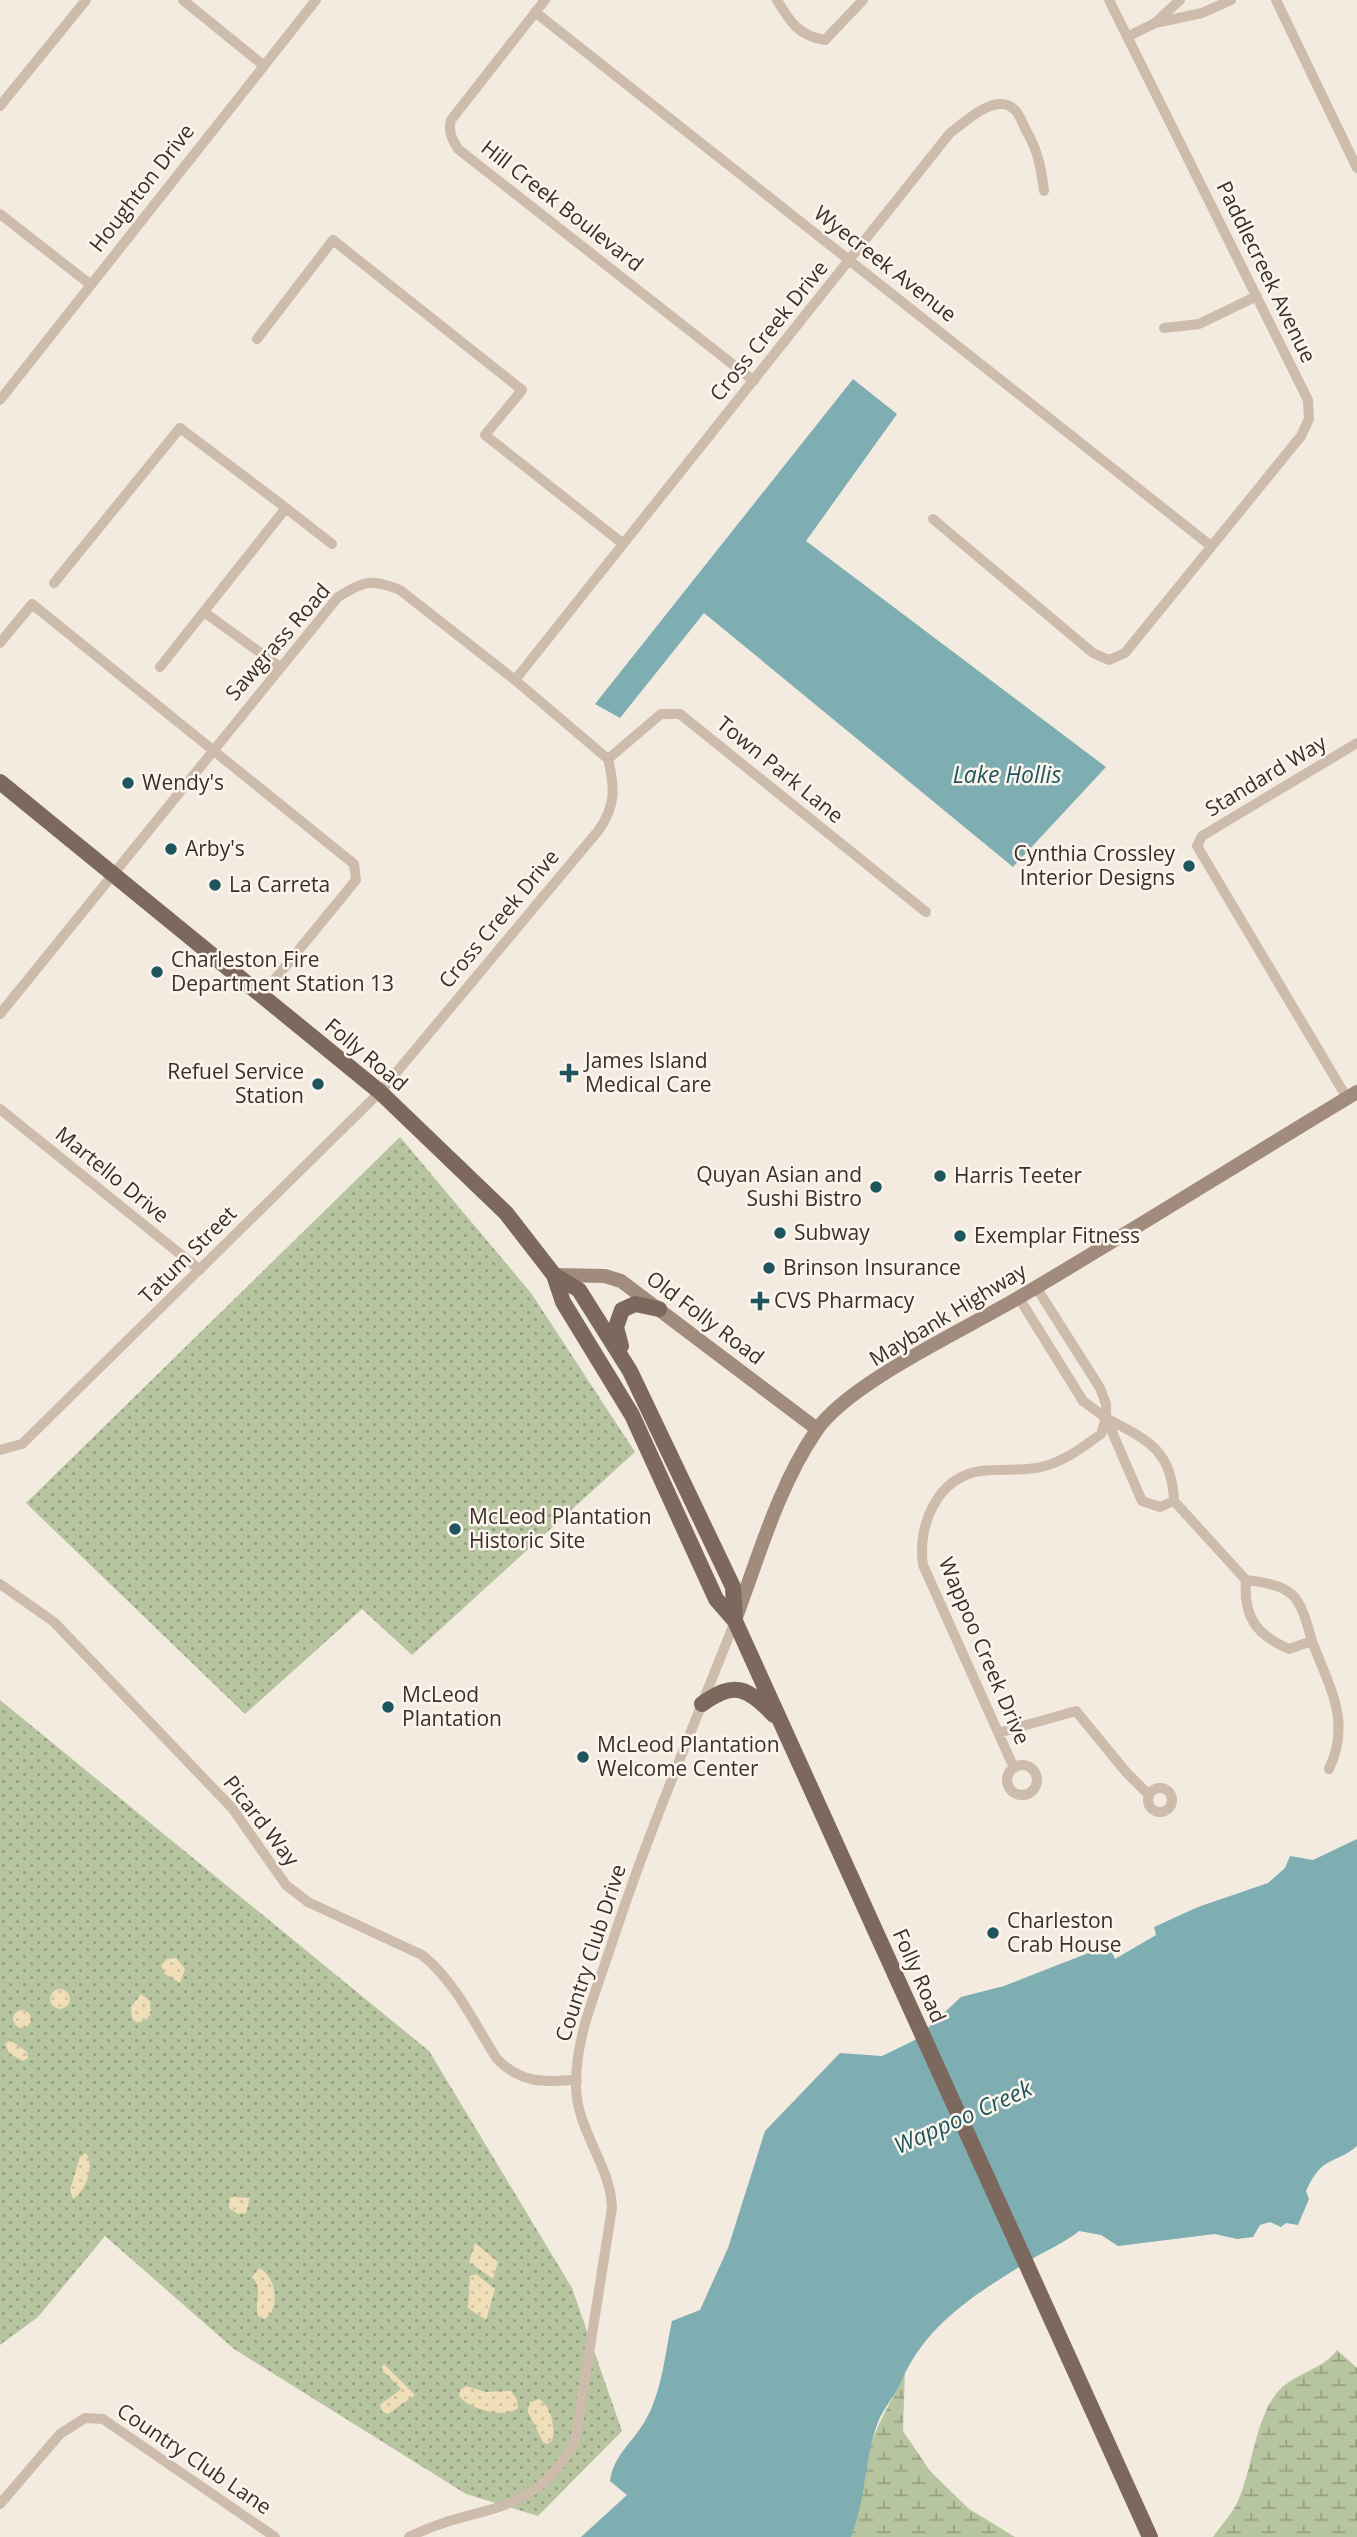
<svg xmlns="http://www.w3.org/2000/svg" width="1357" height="2537" font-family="'Open Sans',sans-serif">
<defs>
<pattern id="grass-dots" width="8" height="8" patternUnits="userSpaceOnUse" patternTransform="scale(1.75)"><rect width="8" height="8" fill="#b6c49f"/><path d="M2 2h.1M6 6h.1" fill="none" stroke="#95a082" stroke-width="1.8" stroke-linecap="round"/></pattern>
<pattern id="wetland-marsh" width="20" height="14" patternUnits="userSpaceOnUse" patternTransform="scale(1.75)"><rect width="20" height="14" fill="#b6c49f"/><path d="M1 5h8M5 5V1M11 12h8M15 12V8" fill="none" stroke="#95a082"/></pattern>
<pattern id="sand-dots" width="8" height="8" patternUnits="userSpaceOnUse" patternTransform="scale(1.75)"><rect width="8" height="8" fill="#efdeb7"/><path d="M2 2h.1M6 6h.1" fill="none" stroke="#cebf9e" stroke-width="1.8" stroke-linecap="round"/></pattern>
</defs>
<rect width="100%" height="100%" fill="#f4ebe0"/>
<!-- grass -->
<path fill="url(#grass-dots)" d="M400,1137L531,1293L635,1452L412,1655L362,1609L245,1714L26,1503Z
M0,1700L429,2051L572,2288L622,2431L538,2516L466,2494L234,2349L105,2236L38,2317L0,2345Z"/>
<!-- wetland -->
<path fill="url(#wetland-marsh)" d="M1337,2350L1357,2368V2537H1213C1222,2524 1235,2511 1240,2496C1253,2464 1255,2422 1276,2394C1292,2373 1322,2371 1337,2350Z
M905,2368L903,2431L930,2471L969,2509L1015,2537H851C863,2506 862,2473 872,2442C880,2416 898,2394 905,2368Z"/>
<!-- sand -->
<path fill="url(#sand-dots)" d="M176,1958L185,1969L180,1983L165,1974L161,1966L167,1959Z
M50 1999a10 10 0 1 1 20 0a10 10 0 1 1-20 0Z
M141,1994L150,2001L151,2014L146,2020L137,2023L132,2018L131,2007Z
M13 2019a9 9 0 1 1 18 0a9 9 0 1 1-18 0Z
M10,2040L27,2052L28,2058L23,2061L10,2054L5,2044Z
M86,2153C95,2165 86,2192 73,2199L70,2190L80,2157Z
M230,2197L250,2198L246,2213L238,2214L229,2208Z
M475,2243L498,2262L493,2279L469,2262Z
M259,2268C276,2276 281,2308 265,2319L258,2316C254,2302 264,2289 252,2277Z
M476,2274L495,2289L486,2320L468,2308L470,2276Z
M384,2364L415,2395L388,2414L382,2412L380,2405L401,2389L381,2369Z
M466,2386L486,2392L511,2391L517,2400L518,2408C505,2419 469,2409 459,2396L460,2390Z
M538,2399C551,2404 556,2428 552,2441L547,2444L543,2442L528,2412L529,2403Z"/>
<!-- water -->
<path fill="#7eadb2" d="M853,379L897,414L806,541L1106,767L1013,867L704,613L620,718L595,704Z
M1357,1839V2146C1333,2166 1323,2154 1306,2191L1309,2199L1298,2225L1286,2223L1281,2227L1270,2222L1260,2225L1253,2237L1237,2239L1215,2234L1118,2246L1101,2235L1079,2231C1063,2244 1042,2252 1024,2264C975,2294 925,2326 902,2380C896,2395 884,2407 878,2422C864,2459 866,2500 851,2537H581L627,2495L610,2481C613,2456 633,2442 645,2421C662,2393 665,2353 672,2321L700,2310L728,2248L765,2131L840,2053L882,2056L915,2040L961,1997L1004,1986L1109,1945L1115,1959L1156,1935L1154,1927L1198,1907L1268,1883L1285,1868L1290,1856L1313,1860Z"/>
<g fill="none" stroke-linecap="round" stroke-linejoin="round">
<!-- minor -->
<path stroke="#cdbcab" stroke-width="10" d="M183,0L263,65
M545,0L451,120C448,132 452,139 458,149L754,381
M777,0C790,22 799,36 825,40L863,0
M1276,0L1357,168
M535,12L1211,546
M1155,23L1202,13L1231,0
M1127,37L1155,23L1180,0
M0,106L86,0
M0,214L91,285
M1164,328L1199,324L1257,296
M257,339L333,240L522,390L485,435L622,543
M0,400L316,0
M286,508L332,544
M933,519L1093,653L1109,660L1125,653L1301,436L1309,419L1308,400L1109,0
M54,583L180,428L286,508L160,667
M204,612L280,667
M0,643L32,604L354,864L356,880L262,995
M515,680L950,133C965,122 997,90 1016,111C1020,116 1023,124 1026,130C1038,151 1041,167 1044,191
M608,759L661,714H680L926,912
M0,1014L338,597C364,581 371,578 400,590L515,680L608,759
M1347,1098L1197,846L1202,836L1357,743
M0,1109L200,1270
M1019,1298L1083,1401L1106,1418V1404L1100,1388L1036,1287
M1106,1418C1148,1440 1172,1450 1174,1501L1160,1507L1142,1501Z
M0,1450L22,1444L380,1092L598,831C616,806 615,788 608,759
M1174,1501L1246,1580C1295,1586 1299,1594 1312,1641L1289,1649C1256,1635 1243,1616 1246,1580
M0,1584L54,1622L232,1808L286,1885L308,1902L422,1955C455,1981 474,2023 497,2059C521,2084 545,2082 577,2080
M1312,1641C1329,1687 1352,1721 1329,1769
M998,1733L1076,1711L1126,1772L1149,1795
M1007 1780a15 15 0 1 1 30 0a15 15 0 1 1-30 0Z
M1014,1768L923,1565C917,1526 937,1477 981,1471C1003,1468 1024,1472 1045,1466C1065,1461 1084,1446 1101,1434L1106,1418
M1148 1800a12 12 0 1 1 24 0a12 12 0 1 1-24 0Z
M0,2504L60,2434L85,2418L103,2419L275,2537
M409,2537C478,2502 529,2522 575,2442L612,2208C611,2166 577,2131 576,2087C575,2039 595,1994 610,1949C646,1838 692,1730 735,1621"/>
<!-- secondary -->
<path stroke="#a08b7c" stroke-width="14" d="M554,1275L605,1276L621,1281L817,1429
M735,1620C759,1556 778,1487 816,1431C848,1383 966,1329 1018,1298C1132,1231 1244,1160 1357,1092"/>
<!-- primary -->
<path stroke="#7c685c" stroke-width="16" d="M0,782L380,1092L506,1213L554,1275L563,1302L632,1415L716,1599L735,1621L1150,2537
M554,1275L579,1290L630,1371L733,1587L735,1621
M621,1346L616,1327L622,1310L635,1304L659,1309
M702,1704C735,1680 747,1688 774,1715"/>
</g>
<!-- markers -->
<g fill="#1f565d" stroke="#fbf5ed" stroke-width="2.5">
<circle cx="128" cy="783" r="7"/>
<circle cx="171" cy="849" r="7"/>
<circle cx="1189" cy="866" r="7"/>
<circle cx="215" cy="885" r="7"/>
<circle cx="157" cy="972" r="7"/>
<path d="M565.5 1062.5h7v7h7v7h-7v7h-7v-7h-7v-7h7z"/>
<circle cx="318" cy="1084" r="7"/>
<circle cx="940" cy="1176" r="7"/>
<circle cx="876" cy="1187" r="7"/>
<circle cx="780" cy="1233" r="7"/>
<circle cx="960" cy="1236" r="7"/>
<circle cx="769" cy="1268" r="7"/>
<path d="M756.5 1290.5h7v7h7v7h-7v7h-7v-7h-7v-7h7z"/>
<circle cx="455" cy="1529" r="7"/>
<circle cx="388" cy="1707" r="7"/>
<circle cx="583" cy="1757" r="7"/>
<circle cx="993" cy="1933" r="7"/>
</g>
<g text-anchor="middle" stroke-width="5" stroke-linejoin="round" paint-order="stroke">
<!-- street labels -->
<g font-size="21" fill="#3a302b" stroke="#fbf5ed">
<text transform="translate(142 188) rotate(-52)" y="7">Houghton Drive</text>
<text transform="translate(562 206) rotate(38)" y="7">Hill Creek Boulevard</text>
<text transform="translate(885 264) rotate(38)" y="7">Wyecreek Avenue</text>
<text transform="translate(1266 272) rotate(64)" y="7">Paddlecreek Avenue</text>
<text transform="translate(769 331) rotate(-51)" y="7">Cross Creek Drive</text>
<text transform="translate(278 642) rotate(-49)" y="7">Sawgrass Road</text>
<text transform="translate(780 770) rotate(39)" y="7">Town Park Lane</text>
<text transform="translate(1266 776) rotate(-31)" y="7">Standard Way</text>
<text transform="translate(499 919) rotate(-50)" y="7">Cross Creek Drive</text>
<text transform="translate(366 1055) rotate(40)" y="7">Folly Road</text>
<text transform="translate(112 1175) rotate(39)" y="7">Martello Drive</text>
<text transform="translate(188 1255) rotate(-45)" y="7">Tatum Street</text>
<text transform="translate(948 1315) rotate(-31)" y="7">Maybank Highway</text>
<text transform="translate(705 1318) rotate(37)" y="7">Old Folly Road</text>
<text transform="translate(984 1651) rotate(67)" y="7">Wappoo Creek Drive</text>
<text transform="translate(261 1821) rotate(52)" y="7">Picard Way</text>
<text transform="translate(591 1953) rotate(-72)" y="7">Country Club Drive</text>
<text transform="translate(919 1976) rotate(66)" y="7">Folly Road</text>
<text transform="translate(194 2459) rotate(34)" y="7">Country Club Lane</text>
</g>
<!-- poi labels -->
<g font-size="21" fill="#3a302b" stroke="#fbf5ed" text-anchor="start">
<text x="142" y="790">Wendy's</text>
<text x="185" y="856">Arby's</text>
<text x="1175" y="861" text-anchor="end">Cynthia Crossley<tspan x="1175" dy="24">Interior Designs</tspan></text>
<text x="229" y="892">La Carreta</text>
<text x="171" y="967">Charleston Fire<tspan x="171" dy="24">Department Station 13</tspan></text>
<text x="585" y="1068">James Island<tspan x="585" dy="24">Medical Care</tspan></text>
<text x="304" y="1079" text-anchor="end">Refuel Service<tspan x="304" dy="24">Station</tspan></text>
<text x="862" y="1182" text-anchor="end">Quyan Asian and<tspan x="862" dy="24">Sushi Bistro</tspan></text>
<text x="954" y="1183">Harris Teeter</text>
<text x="794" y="1240">Subway</text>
<text x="974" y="1243">Exemplar Fitness</text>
<text x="783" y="1275">Brinson Insurance</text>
<text x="774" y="1308">CVS Pharmacy</text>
<text x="469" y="1524">McLeod Plantation<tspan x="469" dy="24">Historic Site</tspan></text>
<text x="402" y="1702">McLeod<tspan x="402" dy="24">Plantation</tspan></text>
<text x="597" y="1752">McLeod Plantation<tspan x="597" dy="24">Welcome Center</tspan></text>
<text x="1007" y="1928">Charleston<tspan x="1007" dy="24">Crab House</tspan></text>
</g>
<!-- water labels -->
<g font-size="23" font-style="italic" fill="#1f565d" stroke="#fbf5ed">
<text x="1007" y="783">Lake Hollis</text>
<text transform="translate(963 2117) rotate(-24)" y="8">Wappoo Creek</text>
</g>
</g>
</svg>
